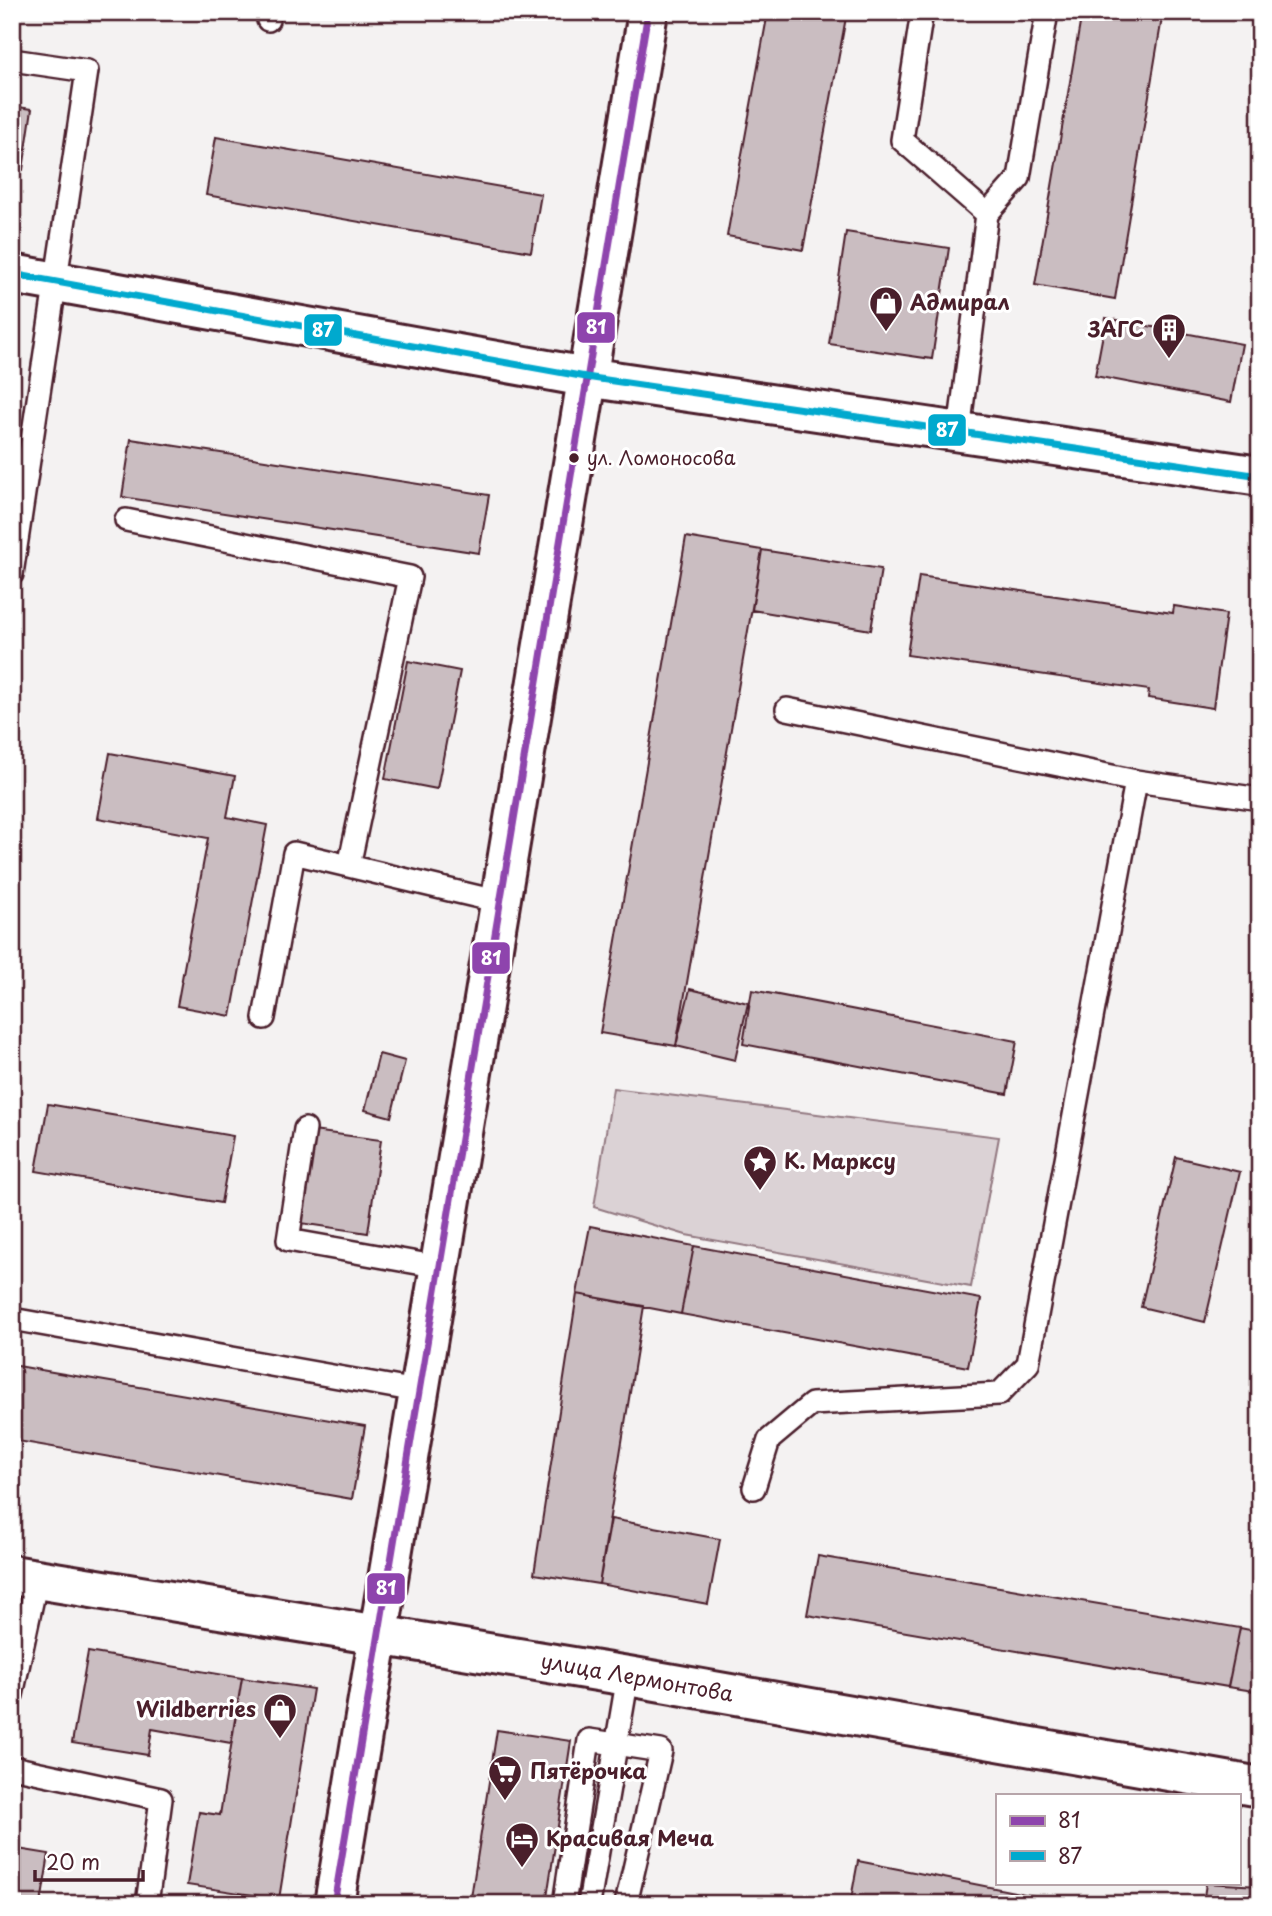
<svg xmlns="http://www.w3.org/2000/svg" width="1272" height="1916" font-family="'Playpen Sans',sans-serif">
<rect width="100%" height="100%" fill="#f4f2f2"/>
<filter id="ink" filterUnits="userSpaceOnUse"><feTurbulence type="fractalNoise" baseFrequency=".0143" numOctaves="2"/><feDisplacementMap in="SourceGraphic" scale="14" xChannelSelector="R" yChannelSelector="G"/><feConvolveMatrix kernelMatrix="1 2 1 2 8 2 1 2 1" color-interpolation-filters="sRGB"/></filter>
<g filter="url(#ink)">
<!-- green -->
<path fill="#dbd2d5" stroke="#927880" stroke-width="2" d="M613,1088L999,1137L971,1287L686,1235L594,1207Z"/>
<!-- building -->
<path fill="#cabdc1" stroke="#4a1f2b" stroke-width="2" d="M370,12H407L406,18Z
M768,12H847L803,250L727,236Z
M1082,12H1163L1115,299L1035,285Z
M12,106L32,109L23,170L12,169Z
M216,137L541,194L531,252L206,195Z
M846,232L949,248L932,359L829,344Z
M1106,318L1242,344L1231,402L1095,376Z
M131,439L489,495L479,553L122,497Z
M686,537L762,550L676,1046L600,1033Z
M762,550L881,569L871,630L752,610Z
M919,576L1173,613L1174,606L1226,614L1213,708L1148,698L1149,690L907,655Z
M408,661L460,671L437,789L385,779Z
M110,753L235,776L227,817L267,825L231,1016L177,1006L208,838L98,818Z
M690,989L748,1003L735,1060L676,1046Z
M752,990L1017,1041L1007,1094L743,1044Z
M379,1054L405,1061L391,1117L365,1110Z
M48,1104L233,1136L221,1203L36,1171Z
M313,1131L381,1140L368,1233L301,1223Z
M1176,1157L1240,1172L1205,1322L1141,1307Z
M590,1226L694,1246L681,1314L577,1294Z
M694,1246L981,1299L968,1367L681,1314Z
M577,1294L644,1306L599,1584L534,1574Z
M12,1365L365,1426L352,1499L12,1440Z
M611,1519L720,1539L708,1604L599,1584Z
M818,1556L1240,1628L1228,1687L807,1615Z
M1240,1628L1260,1632V1692L1228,1687Z
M88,1652L242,1678L231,1743L152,1729L148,1755L72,1743Z
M242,1678L313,1689L279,1899L187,1885L199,1812L220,1815Z
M497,1730L571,1741L546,1904H470Z
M12,1848L49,1854L41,1904H12Z
M858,1861L1055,1900L1054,1904H850Z
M1206,1883L1260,1886V1904H1203Z"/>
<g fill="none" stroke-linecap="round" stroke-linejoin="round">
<!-- service casing -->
<g stroke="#4a1f2b" stroke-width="26">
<path id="service" d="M922,12L902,140L987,214L959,431
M268,20L270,12
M12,60L87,71L12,574
M987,214L1019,178L1047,12
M126,520L410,577L349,866
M787,709L1136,781L1260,799
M264,1018L294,853L500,902
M305,1129L288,1240L440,1267
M12,1319L417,1391
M754,1488L769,1440L812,1404L999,1394L1028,1364L1136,781
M12,1695L37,1579
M12,1767L161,1799L147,1904
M564,1904L589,1740L661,1751L626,1904
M589,1904L628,1676"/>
</g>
<!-- minor casing -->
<g stroke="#4a1f2b" stroke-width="44">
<path id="minor" d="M12,274L586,377L1260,476
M12,1575L628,1676L1260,1787"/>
</g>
<!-- secondary casing -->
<g stroke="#4a1f2b" stroke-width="44">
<path id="secondary" d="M334,1904L648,12"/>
</g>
<!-- service -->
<use href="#service" stroke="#fff" stroke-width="21"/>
<!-- minor -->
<use href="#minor" stroke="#fff" stroke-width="38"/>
<!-- secondary -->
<use href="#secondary" stroke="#fff" stroke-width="38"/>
<!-- bus-1 casing -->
<g stroke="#fff" stroke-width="12">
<path id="bus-1" d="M334,1904L648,12"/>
</g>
<!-- bus-2 casing -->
<g stroke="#fff" stroke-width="12">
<path id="bus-2" d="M12,274L586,377L1260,476"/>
</g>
<!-- bus-1 -->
<use href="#bus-1" stroke="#8e44ad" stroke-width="7"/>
<!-- bus-2 -->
<use href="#bus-2" stroke="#00a9ce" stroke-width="7"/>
</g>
</g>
<!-- icons -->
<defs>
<g id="shop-pin" transform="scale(1.75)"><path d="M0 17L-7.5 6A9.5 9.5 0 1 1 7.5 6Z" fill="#4a1f2b" stroke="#fff"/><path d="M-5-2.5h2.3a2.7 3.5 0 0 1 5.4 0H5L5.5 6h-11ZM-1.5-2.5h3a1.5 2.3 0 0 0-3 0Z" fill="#fff"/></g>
<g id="building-pin" transform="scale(1.75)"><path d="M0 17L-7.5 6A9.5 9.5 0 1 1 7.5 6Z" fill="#4a1f2b" stroke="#fff"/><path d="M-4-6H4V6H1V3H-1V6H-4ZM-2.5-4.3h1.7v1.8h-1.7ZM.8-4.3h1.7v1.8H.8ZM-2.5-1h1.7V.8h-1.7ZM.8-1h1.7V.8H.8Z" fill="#fff"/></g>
<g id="sight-pin" transform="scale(1.75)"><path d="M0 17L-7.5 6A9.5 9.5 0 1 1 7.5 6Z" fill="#4a1f2b" stroke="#fff"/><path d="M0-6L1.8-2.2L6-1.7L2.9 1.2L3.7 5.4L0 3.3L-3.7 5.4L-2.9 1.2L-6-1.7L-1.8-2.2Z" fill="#fff"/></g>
<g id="supermarket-pin" transform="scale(1.75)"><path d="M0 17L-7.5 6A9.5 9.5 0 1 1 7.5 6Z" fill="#4a1f2b" stroke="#fff"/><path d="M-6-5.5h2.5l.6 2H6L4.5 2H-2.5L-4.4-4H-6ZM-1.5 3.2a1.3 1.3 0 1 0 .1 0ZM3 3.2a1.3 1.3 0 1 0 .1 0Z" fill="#fff"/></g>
<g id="hotel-pin" transform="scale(1.75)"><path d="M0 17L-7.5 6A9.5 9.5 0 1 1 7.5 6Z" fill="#4a1f2b" stroke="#fff"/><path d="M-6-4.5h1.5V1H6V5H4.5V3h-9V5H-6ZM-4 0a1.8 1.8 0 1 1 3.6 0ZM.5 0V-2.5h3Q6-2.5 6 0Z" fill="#fff"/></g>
</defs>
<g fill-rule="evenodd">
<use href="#shop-pin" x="886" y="303"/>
<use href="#building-pin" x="1169" y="330"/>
<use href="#sight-pin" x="760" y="1162"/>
<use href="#shop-pin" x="280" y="1710"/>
<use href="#supermarket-pin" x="505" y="1772"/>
<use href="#hotel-pin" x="522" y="1839"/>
</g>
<!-- markers -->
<circle fill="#4a1f2b" stroke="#fff" stroke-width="2.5" cx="574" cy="458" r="6"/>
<g text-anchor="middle" stroke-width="6" stroke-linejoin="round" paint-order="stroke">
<!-- bus labels -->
<g font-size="19" fill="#4a1f2b" stroke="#fff" text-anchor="start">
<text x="587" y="465">ул. Ломоносова</text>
</g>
<!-- poi labels -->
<g font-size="21" font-weight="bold" fill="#4a1f2b" stroke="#fff" text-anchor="start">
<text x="910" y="310">Адмирал</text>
<text x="1144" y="337" text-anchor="end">ЗАГС</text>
<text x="784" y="1169">К. Марксу</text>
<text x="256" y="1717" text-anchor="end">Wildberries</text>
<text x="530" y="1779">Пятёрочка</text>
<text x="546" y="1846">Красивая Меча</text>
</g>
<!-- street labels -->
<g font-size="21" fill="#4a1f2b" stroke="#fff">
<text transform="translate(637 1678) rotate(10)" y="7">улица Лермонтова</text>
</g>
</g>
<g stroke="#fff" stroke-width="2.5">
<rect x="576" y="311" width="40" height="33" rx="7" fill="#8e44ad"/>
<rect x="303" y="313" width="40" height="34" rx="7" fill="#00a9ce"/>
<rect x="927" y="413" width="40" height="34" rx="7" fill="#00a9ce"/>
<rect x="471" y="941" width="40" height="34" rx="7" fill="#8e44ad"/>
<rect x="366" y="1572" width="40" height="33" rx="7" fill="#8e44ad"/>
</g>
<g font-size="19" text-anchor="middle" font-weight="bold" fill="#fff">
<text x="596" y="334">81</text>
<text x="323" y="337">87</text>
<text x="947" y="437">87</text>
<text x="491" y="965">81</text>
<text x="386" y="1595">81</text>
</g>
<!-- margin -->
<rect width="1272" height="1916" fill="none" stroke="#fff" stroke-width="42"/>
<rect x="21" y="21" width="1230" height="1874" fill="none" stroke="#4a1f2b" stroke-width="2.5" filter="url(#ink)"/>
<!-- legend -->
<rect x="996" y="1794" width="245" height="91" fill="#ffffff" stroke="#b7a5aa" stroke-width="2"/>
<rect x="1010" y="1816" width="35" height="10" fill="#8e44ad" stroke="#b7a5aa" stroke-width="2"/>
<text x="1058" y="1828" font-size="21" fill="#4a1f2b">81</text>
<rect x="1010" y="1851" width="35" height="10" fill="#00a9ce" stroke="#b7a5aa" stroke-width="2"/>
<text x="1058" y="1864" font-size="21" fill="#4a1f2b">87</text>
<!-- scale -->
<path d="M35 1870v10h108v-10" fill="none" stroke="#4a1f2b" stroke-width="3.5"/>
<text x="46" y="1870" font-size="21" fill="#4a1f2b" stroke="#ffffff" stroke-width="5" paint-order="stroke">20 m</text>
</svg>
